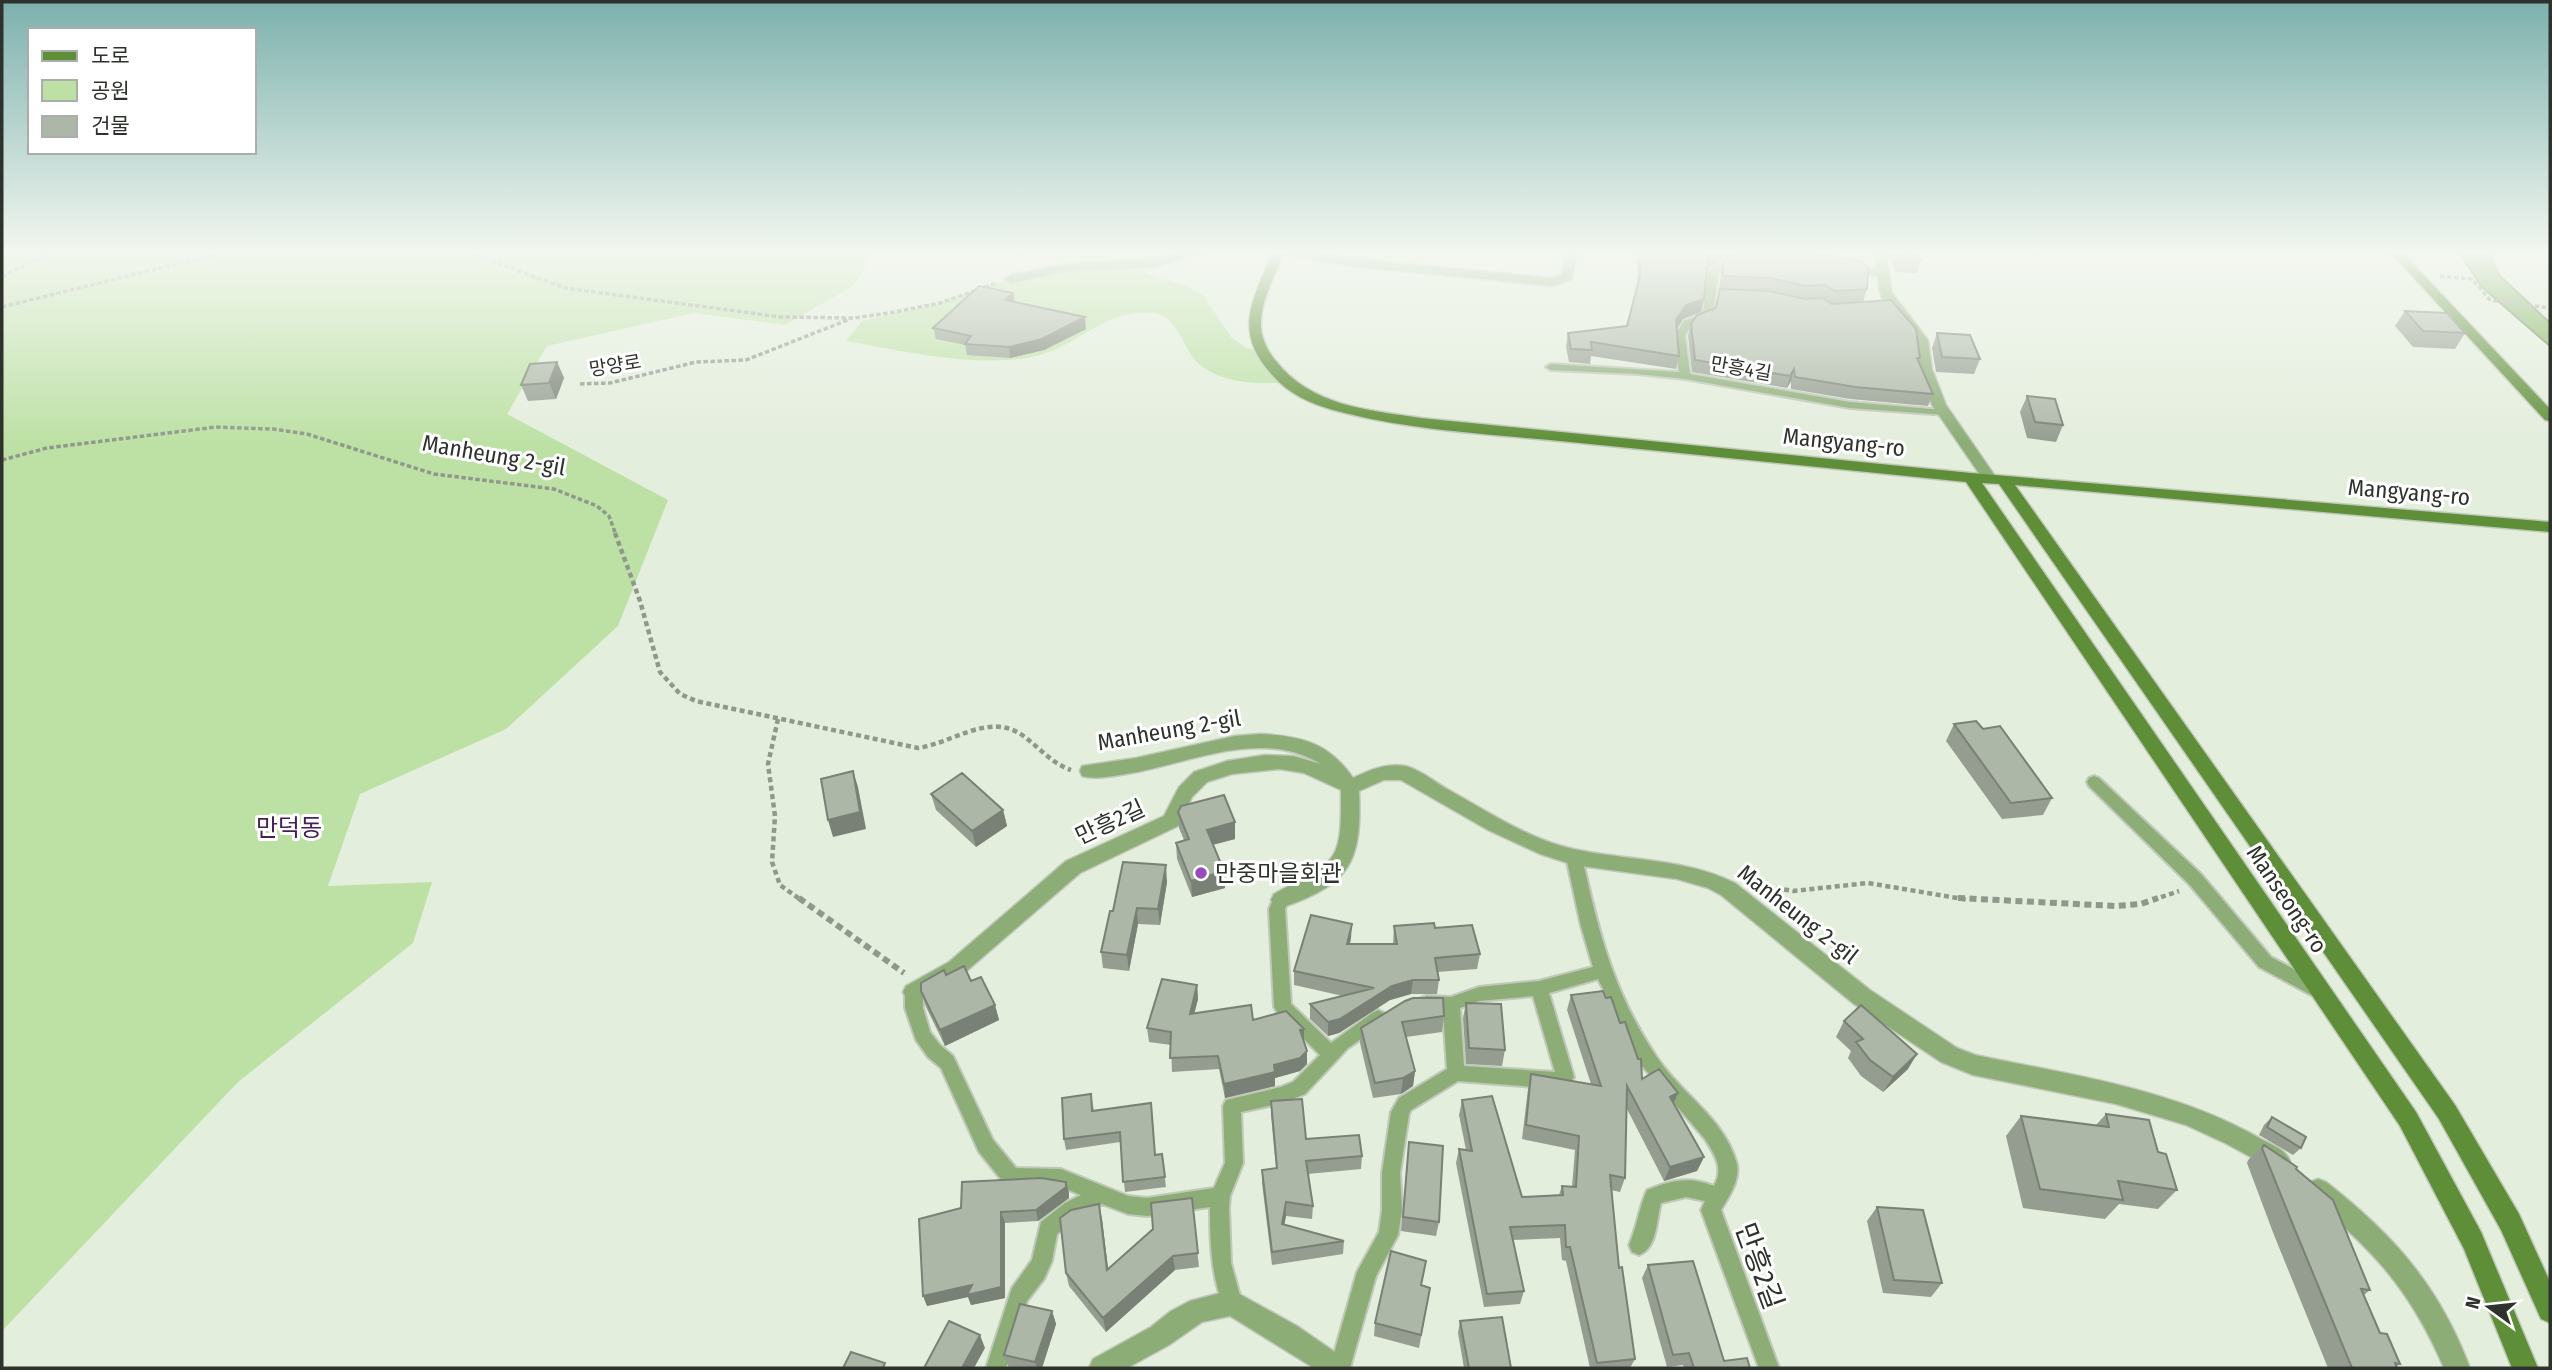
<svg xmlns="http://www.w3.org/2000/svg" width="2552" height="1370" font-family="'Fira Sans Condensed','Noto Sans KR',sans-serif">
<rect width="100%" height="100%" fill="#e4eedd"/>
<!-- green -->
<path fill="#bde1a5" d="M2,251H877L853,286L785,325L694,313L547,346L507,414L668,500L618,626L506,729L360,794L328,886L432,882L413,943L238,1082L2,1331Z
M1142,267L1147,274L1187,286L1203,295L1232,338L1246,348L1263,352L1285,382C1257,385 1216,383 1195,360C1182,345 1177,316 1154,313C1107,307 1078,346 1036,356C981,369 901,351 846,341L862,321L940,303L995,283L1039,272Z"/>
<!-- water -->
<path fill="#7aac54" stroke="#638748" stroke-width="2" d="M2458,251H2488L2500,276L2550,323V346L2482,287Z"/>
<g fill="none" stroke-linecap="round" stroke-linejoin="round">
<!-- lane casing -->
<g stroke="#c0c8ba" stroke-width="4">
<path id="lane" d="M1732,251H1742L1718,273L1713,316L1692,325L1685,335L1690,374L1850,402L1943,410L1947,411V415L1850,408L1685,379L1637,374L1551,370L1546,367L1551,364L1679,372L1675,335L1684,321L1703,314L1708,272Z
M1849,264L1886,272L1887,274L1882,277L1846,269L1844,267Z
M2094,776L2099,778L2201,874L2271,957L2325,986L2328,991L2325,996L2319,998L2313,996L2259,967L2189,884L2089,786L2087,782L2089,778Z
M1574,851L1580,853L1582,857C1598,930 1613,992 1656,1056C1680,1093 1723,1117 1736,1161C1742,1178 1729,1196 1721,1210L1779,1368H1759L1701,1210L1705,1201L1686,1197L1661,1203C1656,1220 1658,1247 1639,1255L1632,1252L1629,1245C1637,1227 1639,1208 1647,1190C1672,1180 1689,1176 1714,1186C1724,1168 1715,1155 1705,1139L1643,1067L1598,979L1549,993L1574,1077L1567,1087L1561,1089L1458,1081L1411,1110L1409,1114L1400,1173L1402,1210L1398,1235L1376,1276L1350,1368H1330L1357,1272L1379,1232L1382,1210V1173L1391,1112L1399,1098L1447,1069L1443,1011L1421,1008L1418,1003L1421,998L1427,996L1451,997L1479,987L1539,981L1593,967L1581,926L1566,857L1568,853ZM1533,996L1555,1072L1464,1066L1460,1008L1479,1001Z
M1281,893L1287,895L1289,900L1285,909L1291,1004L1331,1043L1372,1013L1378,1010L1384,1013L1387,1018L1384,1023L1348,1048L1305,1094L1283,1103L1241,1112L1243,1163L1230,1196L1229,1208L1231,1263L1242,1303L1239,1310L1232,1313L1225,1310C1211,1277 1210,1242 1210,1207L1147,1216L1128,1214L1102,1204L1079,1217L1057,1234L1052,1261L1044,1279L1027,1301L1006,1368H986L1012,1288L1032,1260L1041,1222L1065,1203L1081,1195L1061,1187L1011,1186L1004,1183L979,1152L941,1068L928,1057L916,1040L905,1008V992L908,987L914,985L920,987L923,992V1008L930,1032L940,1045L953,1056L993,1140L1016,1168L1061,1169L1128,1196L1147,1198L1214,1188L1225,1163L1223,1106L1226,1100L1281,1087L1293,1082L1320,1055L1277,1012L1274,1007L1269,909L1275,895Z"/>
</g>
<!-- street casing -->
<g stroke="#c0c8ba" stroke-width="3">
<path id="street" d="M1189,251H1208L1154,267L1070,271L1011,283L1005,279L1011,275L1070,263L1154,259Z
M1275,251H1302L1350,258L1552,278L1562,274L1565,251H1577L1572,279L1553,286L1350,266L1281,255Z
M1874,251H1886L1892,293L1928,340L1932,369L1946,405L1997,479L1995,482H1985L1932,405L1918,369L1914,340L1885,305L1880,293Z
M1260,734C1301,736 1329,743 1353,778C1370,770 1386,763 1405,766C1419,769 1435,782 1447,789C1487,811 1528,839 1573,849C1628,861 1684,858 1735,883L1870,990L1957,1048L1975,1055C2072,1075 2174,1089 2261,1139C2272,1145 2285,1149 2290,1161L2286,1169L2278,1172L2227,1144L2186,1125L2116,1104L1973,1075L1941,1062L1854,1004L1721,895L1708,888L1677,879L1574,865L1540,854L1488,830L1401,780H1384L1359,791C1362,862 1351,884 1281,908L1274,906L1271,900L1274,894C1337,860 1342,866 1341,790L1304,773L1279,769L1232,774L1207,782L1192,797L1178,826L1080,873L963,974L922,998L914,1001L906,998L903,992L906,986L949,962L1066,861L1164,816L1179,787L1194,772L1227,761L1265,755L1293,756L1321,764C1260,727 1189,764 1126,774C1112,776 1096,780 1082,776L1080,771L1082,766L1136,758L1235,736Z
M2318,1179L2326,1182C2394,1235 2439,1286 2470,1368H2444C2411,1291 2374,1250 2310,1198L2306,1190L2310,1182Z
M1232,1290L1297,1326L1345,1359L1349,1368H1314L1230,1316L1202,1322L1169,1345L1127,1368H1089L1093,1359L1151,1327L1171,1311L1190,1301Z"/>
</g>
<!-- secondary casing -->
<g stroke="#c0c8ba" stroke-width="3">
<path id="secondary" d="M1273,251H1285C1276,273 1262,297 1261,322C1260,335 1267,351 1276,361C1311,406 1368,410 1421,418L1971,473L2550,522V532L2015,485L2455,1105L2519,1214L2550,1282V1323L2541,1319L2501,1230L2439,1119L1999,484L1982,483L2416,1112L2481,1232L2538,1368H2512L2464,1249L2400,1126L1966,482C1834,469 1702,455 1570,442C1492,434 1410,431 1333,410C1312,404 1289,394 1274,377C1231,331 1253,301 1273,251Z
M2389,251H2401L2550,409V421L2545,420Z"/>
</g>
<!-- path-far2 -->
<path stroke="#90978b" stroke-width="3.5" stroke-dasharray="4.5 2.5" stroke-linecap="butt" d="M465,251L565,288L781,317L854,318L889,313L940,303L996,283
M2440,276L2472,279L2490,300L2550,308
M2,277L52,251
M2,307L229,251
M580,384L610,383L696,362L746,360L850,319
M2,460L47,448L216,427L273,429L307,434L434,474L554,489L597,506L609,516L616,535"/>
<!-- path-far1 -->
<path stroke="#90978b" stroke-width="4.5" stroke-dasharray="5 3.5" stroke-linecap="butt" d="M615,533L640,601L660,672L680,694L696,701L918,748C953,743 989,712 1022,735C1039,747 1051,763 1071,770
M778,719L768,764L775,816L772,862L780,885L801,900
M1759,885L1793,891L1868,883L1969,900
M2153,900L2179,891"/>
<!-- path -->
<path stroke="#90978b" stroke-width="6" stroke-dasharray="7 4.5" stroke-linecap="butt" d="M799,898L904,973
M1958,898L2116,906L2141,904L2158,898"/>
<!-- lane -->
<use href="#lane" fill="#8cad76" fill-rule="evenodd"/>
<!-- street -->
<use href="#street" fill="#8cad76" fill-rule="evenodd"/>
<!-- secondary -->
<use href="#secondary" fill="#5e8e37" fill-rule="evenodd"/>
</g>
<!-- wall -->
<path fill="#959d90" d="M1637,251H1729L1707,270L1704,299L1701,312L1683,319L1677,328L1679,356L1676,369L1591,356L1590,364L1569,362L1566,347L1568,333L1627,326L1638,287Z
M1888,251H1918L1921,260L1917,273L1895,272Z
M1724,261L1867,289L1863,302L1920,358L1919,363L1933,394L1928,406L1850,399L1791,389V381L1787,388L1692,372L1688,336L1691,324L1716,309L1720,290L1719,289L1721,274Z
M1013,293L1014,302L1086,329L1044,350L1010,358L967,355L965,345L936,339L933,328Z
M2405,311L2465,333L2455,349L2413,347L2395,326Z
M1937,333L1980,359L1974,374L1936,372L1932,348Z
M557,362L564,378L556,399L528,401L521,385Z
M2027,396L2063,425L2056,442L2027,438L2020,412Z
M1954,724L1983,729L2052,798L2043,815L2002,819L1946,741Z
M931,794L1003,810L1007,826L976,847L936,810Z
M1178,812L1235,839L1213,845L1225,888L1192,897L1177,859L1176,843L1184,840L1179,828Z
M1167,882L1160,925L1138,924L1129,971L1103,968L1101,952L1113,911Z
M1394,926L1435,928L1480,954L1477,969L1437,972L1439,980L1437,994H1411L1390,1000L1339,1033L1328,1036L1310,1019V1004L1343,996L1294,985V971L1351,938L1350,944H1393Z
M946,975L971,981L995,1005L999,1020L945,1046L926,1007L921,991Z
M1197,985L1198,999L1194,1013L1253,1020L1304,1029V1042L1307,1064L1300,1071L1275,1078V1086L1225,1098L1219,1069L1172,1072L1171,1045L1149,1042L1147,1028Z
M1571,995L1606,998L1620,1023L1642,1079L1674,1103L1704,1157L1697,1171L1664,1181L1627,1109L1625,1178L1620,1192L1611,1190L1619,1268L1635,1359L1630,1368H1590L1566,1261L1562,1260L1560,1238L1513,1240L1524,1291L1520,1304L1484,1307L1456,1163L1459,1149L1466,1150L1459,1115L1462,1100L1522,1197L1559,1195L1562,1186L1572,1187L1575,1150L1522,1139L1528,1089L1531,1074L1591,1084L1567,1010Z
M1466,1003L1505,1050L1502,1066L1466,1064L1463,1018Z
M1444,1016L1442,1032L1406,1037L1415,1071L1413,1086L1401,1094L1373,1098L1360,1043L1361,1028Z
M1844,1021L1908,1069L1883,1092L1861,1076L1848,1058L1851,1051L1836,1037Z
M1091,1094L1094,1111L1151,1103L1155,1155L1162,1154L1166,1187L1125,1192L1120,1142L1066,1150L1064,1139Z
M1271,1101L1306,1139L1362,1156L1361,1169L1308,1174L1313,1206L1312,1219L1286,1216L1284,1225L1344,1241L1343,1254L1272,1265L1262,1183V1170L1276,1168L1271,1115Z
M2106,1114L2158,1152L2177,1190L2158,1209L2119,1204L2105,1219L2023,1208L2006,1136L2021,1116L2096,1125Z
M2272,1117L2301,1148L2293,1155L2259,1135L2264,1125Z
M1409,1142L1439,1222L1436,1236L1401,1231Z
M2264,1145L2296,1169L2370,1290L2364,1295L2380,1333L2400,1364L2397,1366V1368H2328L2274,1235L2247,1163L2248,1160Z
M1066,1182L1069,1193V1198L1038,1221L1005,1223V1298L971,1305L968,1297L927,1306L919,1219Z
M1192,1198L1199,1267L1175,1270L1106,1332L1069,1286L1066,1273L1102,1219L1108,1269Z
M1877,1207L1942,1283L1931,1297L1883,1293L1867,1221Z
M1648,1265L1724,1361L1750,1368H1684L1683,1365L1667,1367L1642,1278Z
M1421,1286L1430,1288L1419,1348L1374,1336L1375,1323Z
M1052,1311L1056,1324L1042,1368H1009L1004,1355Z
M1460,1321L1511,1368H1464L1458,1333Z"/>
<!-- shaded-wall -->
<path fill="#798075" d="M1718,251H1729L1705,272L1708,259Z
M1013,293L1015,304L1005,300Z
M1704,299L1701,312L1683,319L1673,334L1676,320L1686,305Z
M1085,317L1086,329L1044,350L1010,358L1009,347Z
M557,362L564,378L556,399L549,383Z
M1794,369L1791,381L1787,388L1790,376Z
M853,771L858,787L866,829L833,837L828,820Z
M1003,810L1007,826L976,847L972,831Z
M1235,822V839L1207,846V830Z
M1166,865L1167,882L1160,925L1158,909Z
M1224,871L1225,888L1192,897L1191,881Z
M1137,908L1138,924L1129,971L1127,955Z
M1352,924L1351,938L1346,958L1347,944Z
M1413,980L1411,994L1390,1000L1339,1033L1328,1036V1022L1392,986Z
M1197,985L1198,999L1191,1027L1190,1014Z
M995,1005L999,1020L945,1046L940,1030Z
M1304,1029V1043L1300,1030Z
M1307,1051V1064L1300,1071L1275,1078V1086L1225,1098L1224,1084Z
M1917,1054L1908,1069L1883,1092L1893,1077Z
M1415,1071L1413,1086L1401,1094L1403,1078Z
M1678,1093L1672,1107L1670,1097Z
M1704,1157L1697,1171L1664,1181L1670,1167Z
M1066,1182L1069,1193V1198L1038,1221L1036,1210Z
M1286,1202V1216L1282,1237V1224Z
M1099,1204L1102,1219L1110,1284L1107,1270Z
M1001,1212L1005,1223V1298L971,1305L968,1297L927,1306L923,1296L972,1285Z
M1173,1256L1175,1270L1106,1332L1103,1318Z
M1052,1311L1056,1324L1042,1368H1037L1035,1362Z
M980,1335L985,1348L974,1368H962Z"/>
<!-- building -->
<path fill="#adb7a7" stroke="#798075" stroke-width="2" d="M1639,251H1718L1708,259L1704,299L1686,305L1676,320L1679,356L1591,342L1592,350L1571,349L1568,333L1627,326L1640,276Z
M1735,251H1803L1862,261L1868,269L1867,289L1835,291L1825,285L1805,286L1770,278L1722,276L1724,261Z
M1897,251H1918L1921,260L1900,258Z
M979,286L1013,293L1005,300L1085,317L1042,339L1009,347L965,344L971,336L933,328Z
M1720,289L1769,291L1805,299L1822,298L1832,304L1891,300L1916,329L1920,358H1917L1933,394L1855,387L1795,377L1794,369L1790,376L1695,360L1691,324L1697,315L1716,308Z
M2405,311L2447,313L2465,333L2423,331Z
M1937,333L1970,335L1980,359L1942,357Z
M557,362L549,383L521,385L530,364Z
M2027,396L2055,399L2063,425L2035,422Z
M1976,721L1983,729L2000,726L2052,798L2011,803L1954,724Z
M853,771L860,812L828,820L821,779Z
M962,773L1003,810L972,831L931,794Z
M1224,795L1235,822L1207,830L1224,871L1191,881L1176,843L1189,839L1178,812L1181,806Z
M1123,862L1166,865L1158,909L1137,908L1127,955L1101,952L1110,911H1113Z
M1311,915L1352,924L1347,944H1397L1394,926L1434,923L1435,928L1472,925L1480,954L1435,958L1439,980H1413L1392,986L1340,1019L1328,1022L1310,1004L1374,988L1294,971Z
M964,966L971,981L981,977L995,1005L940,1030L921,991V983L944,970L946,975Z
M1162,979L1197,985L1190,1014L1251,1005L1253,1020L1286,1011L1304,1029L1300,1030L1307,1051L1300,1058L1274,1065L1275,1072L1224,1084L1218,1056L1170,1058L1171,1032L1147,1028Z
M1603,991L1606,998L1611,997L1620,1023L1625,1022L1638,1059H1641L1642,1079L1659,1069L1678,1093L1670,1097L1704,1157L1670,1167L1627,1086L1625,1178L1610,1175L1619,1268L1622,1267L1635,1359L1597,1363L1570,1247H1566L1565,1225L1510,1227L1524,1291L1487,1294L1459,1149L1472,1151L1462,1100L1492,1096L1522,1197L1563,1195L1562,1186L1576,1187L1579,1136L1526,1125L1531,1074L1601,1086L1571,995Z
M1413,998H1443L1444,1016L1402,1022L1415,1071L1403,1078L1375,1083L1361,1028L1405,1001Z
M1466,1003L1501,1004L1505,1050L1469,1048Z
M1861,1005L1917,1054L1893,1077L1870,1060L1856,1042L1863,1039L1844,1021Z
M1091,1094L1092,1111L1151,1103L1155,1155L1162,1154L1165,1177L1123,1182L1120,1132L1064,1139L1062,1098Z
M1302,1099L1306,1139L1359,1135L1362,1156L1306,1161L1313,1206L1286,1202L1282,1224L1344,1241L1272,1252L1262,1170L1277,1168L1271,1101Z
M2106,1114L2149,1120L2158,1152L2166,1154L2177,1190L2118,1181L2123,1200L2040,1189L2021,1116L2109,1127Z
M2272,1117L2306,1137L2301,1148L2267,1127Z
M1409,1142L1443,1146L1439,1222L1403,1217Z
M2264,1145L2297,1167L2296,1169L2333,1200L2370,1290L2361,1289L2380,1333L2387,1334L2400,1364L2395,1363L2397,1368H2352L2291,1220L2262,1148Z
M1041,1178L1066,1182V1187L1036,1210L1001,1212V1287L967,1295L972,1285L923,1296L919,1219L961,1208L962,1182Z
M1192,1198L1198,1253L1173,1256L1103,1318L1066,1273L1060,1218L1071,1210L1099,1204L1107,1270L1153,1229L1151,1203Z
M1877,1207L1923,1210L1942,1283L1894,1280Z
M1391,1251L1426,1261L1421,1285L1430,1288L1421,1335L1375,1323Z
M1693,1261L1724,1361L1747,1358L1750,1368H1694L1689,1353L1673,1355L1648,1265Z
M1020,1304L1052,1311L1035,1362L1004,1355Z
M1502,1317L1511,1368H1469L1460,1321Z
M949,1321L980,1335L962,1368H924Z
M851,1352L885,1363L883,1368H843Z"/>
<!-- sky -->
<linearGradient id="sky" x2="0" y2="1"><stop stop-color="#7cb1ad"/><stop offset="0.57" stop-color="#f3f7f0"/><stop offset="1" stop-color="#f3f7f0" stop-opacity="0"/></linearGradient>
<rect width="2552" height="443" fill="url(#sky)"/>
<!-- markers -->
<circle fill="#984bbc" stroke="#fff" stroke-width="2.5" cx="1201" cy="873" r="7"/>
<g text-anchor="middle" stroke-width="6" stroke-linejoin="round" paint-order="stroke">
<!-- far-street labels -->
<g font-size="19" fill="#2e322c" stroke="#fff">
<text transform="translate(615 365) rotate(-9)" y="7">망양로</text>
<text transform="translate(1741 368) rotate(10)" y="7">만흥4길</text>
</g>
<!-- street labels -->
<g font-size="23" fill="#2e322c" stroke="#fff">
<text transform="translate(1844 442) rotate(6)" y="8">Mangyang-ro</text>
<text transform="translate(494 455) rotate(10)" y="8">Manheung 2-gil</text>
<text transform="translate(2409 492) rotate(5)" y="8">Mangyang-ro</text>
<text transform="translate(1169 730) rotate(-10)" y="8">Manheung 2-gil</text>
<text transform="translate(1110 822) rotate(-25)" y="8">만흥2길</text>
<text transform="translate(2287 899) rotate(56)" y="8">Manseong-ro</text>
<text transform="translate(1798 914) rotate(38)" y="8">Manheung 2-gil</text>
</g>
<!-- poi labels -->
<g font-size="23" fill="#2e322c" stroke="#fff" text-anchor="start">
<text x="1215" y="881">만중마을회관</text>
</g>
<!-- neighbourhood labels -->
<g font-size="24" fill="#442056" stroke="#fff">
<text x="289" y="836">만덕동</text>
</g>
<!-- near-street labels -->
<g font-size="28" fill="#2e322c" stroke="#fff">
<text transform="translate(1760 1266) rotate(70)" y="10">만흥2길</text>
</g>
</g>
<!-- border -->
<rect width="2552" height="1370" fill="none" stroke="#2e322c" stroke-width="7"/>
<!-- legend -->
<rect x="28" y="28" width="228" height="126" fill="#ffffff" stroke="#abadab" stroke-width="2"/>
<rect x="42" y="51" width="35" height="10" fill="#5e8e37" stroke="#abadab" stroke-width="2"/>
<text x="91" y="63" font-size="21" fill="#2e322c">도로</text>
<rect x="42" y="80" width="35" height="21" fill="#bde1a5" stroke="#abadab" stroke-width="2"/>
<text x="91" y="98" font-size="21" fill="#2e322c">공원</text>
<rect x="42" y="116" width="35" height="21" fill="#adb7a7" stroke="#abadab" stroke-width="2"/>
<text x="91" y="133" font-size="21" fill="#2e322c">건물</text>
<!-- north arrow -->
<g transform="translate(2489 1307) rotate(285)" stroke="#ffffff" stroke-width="5" paint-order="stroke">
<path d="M0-5L12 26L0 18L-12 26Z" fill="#2e322c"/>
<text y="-10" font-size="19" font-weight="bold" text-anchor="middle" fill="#2e322c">N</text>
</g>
</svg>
